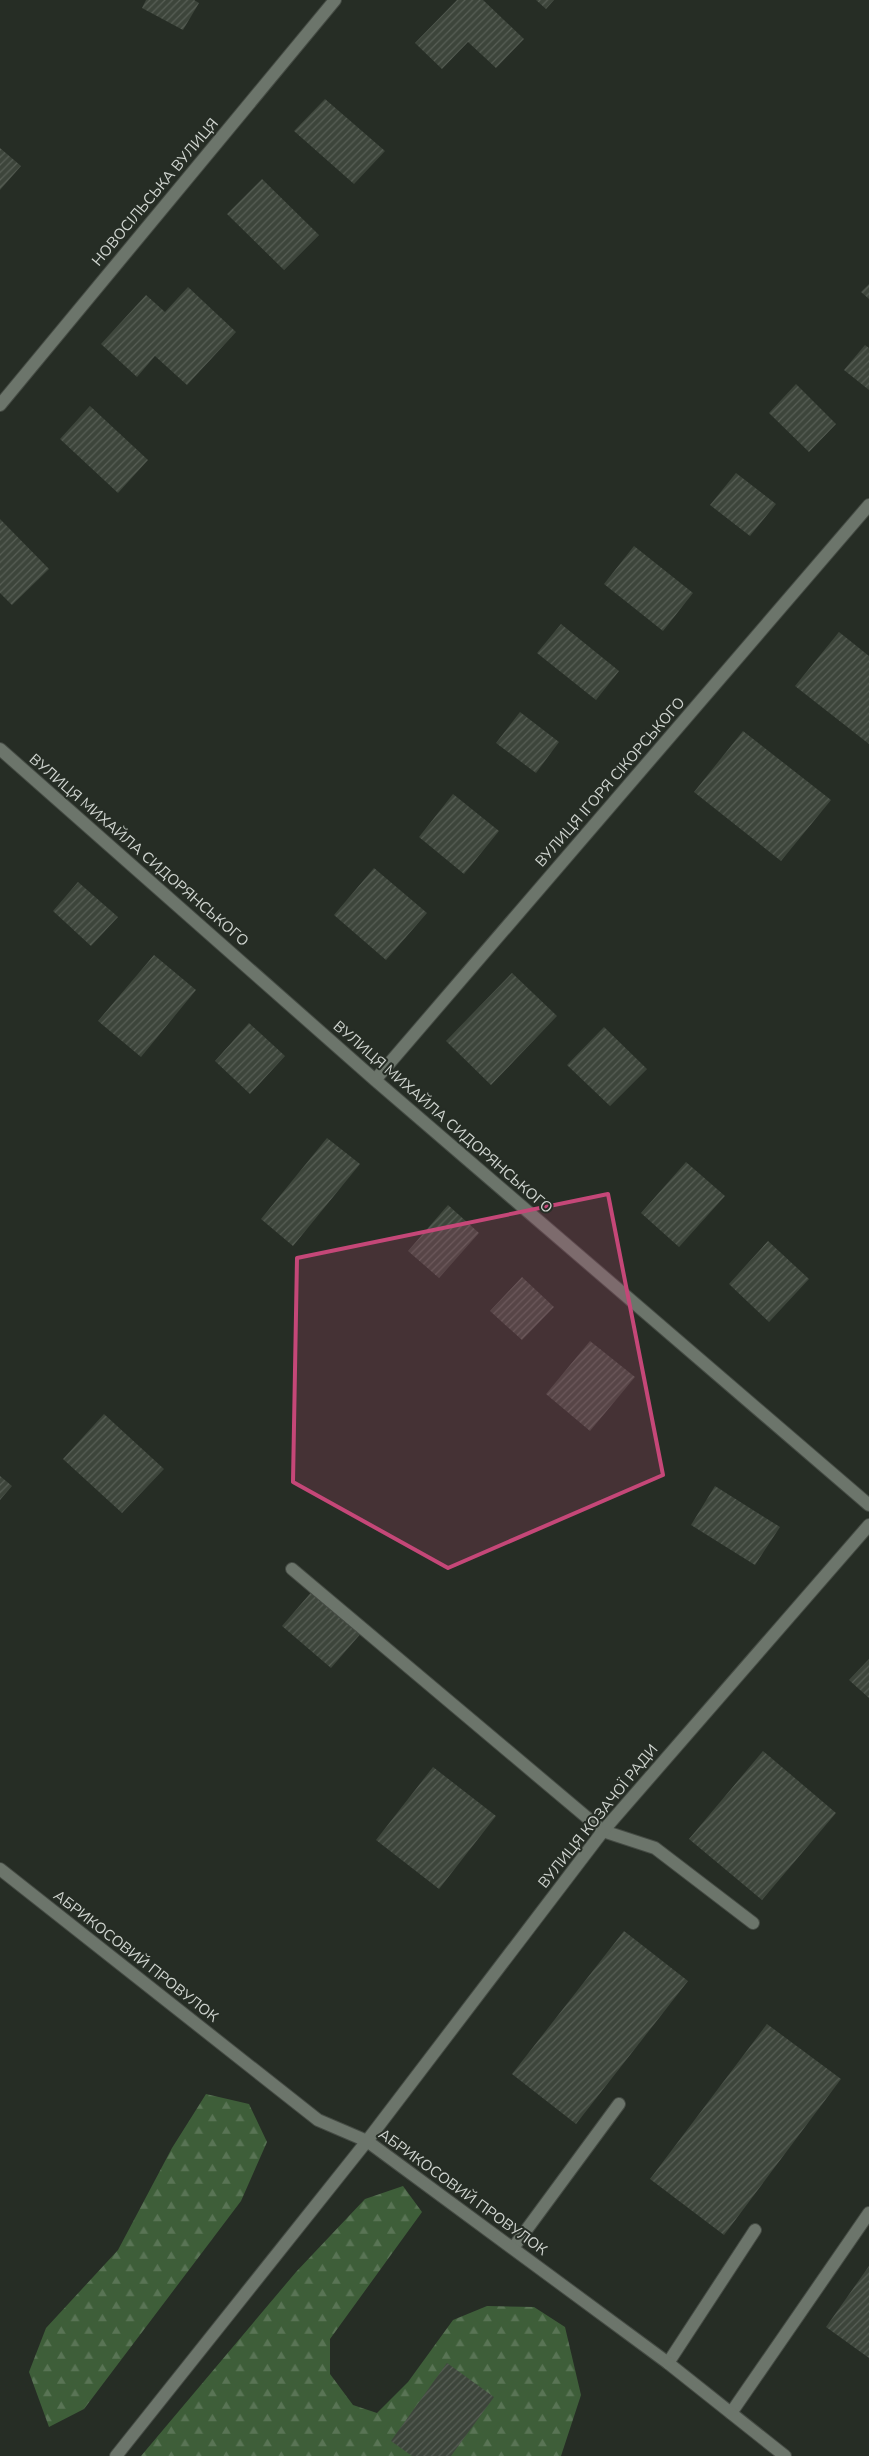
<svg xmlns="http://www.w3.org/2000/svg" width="869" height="2456" font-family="'Nunito Sans',sans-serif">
<defs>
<pattern id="forest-firs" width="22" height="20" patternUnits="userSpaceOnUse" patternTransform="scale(1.25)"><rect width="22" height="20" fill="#3e5e39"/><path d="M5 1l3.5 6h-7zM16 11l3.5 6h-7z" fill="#597455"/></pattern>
<pattern id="building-hatch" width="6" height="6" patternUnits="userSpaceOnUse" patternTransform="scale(1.25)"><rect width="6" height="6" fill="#3d453b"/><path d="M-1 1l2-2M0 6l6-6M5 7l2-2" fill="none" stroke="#585f56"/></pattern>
</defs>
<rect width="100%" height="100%" fill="#262d25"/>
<!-- forest -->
<path fill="url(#forest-firs)" d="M206,2094L249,2104L267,2142L241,2201L84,2409L49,2427L29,2372L46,2328L118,2250L172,2148Z
M403,2186L422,2212L330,2339V2374L353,2405L377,2413L408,2382L453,2320L487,2306L534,2307L565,2327L581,2395L561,2456H141L296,2272L365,2199Z"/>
<!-- building -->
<path fill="url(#building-hatch)" d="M146,0H194L199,3L183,30L142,8Z
M457,0H483L524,39L496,68L468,42L442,69L415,43Z
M536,0H554L546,9Z
M325,99L385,151L354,184L294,131Z
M0,148L21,166L0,190Z
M262,179L319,235L284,270L227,214Z
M869,284V299L861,292Z
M188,287L236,332L187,385L155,356L137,377L101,344L146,295L165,312Z
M865,345L869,348V390L844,370Z
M796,384L836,424L809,452L769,413Z
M90,406L148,460L118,493L60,439Z
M736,473L776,504L750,536L710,505Z
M0,519L49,569L12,605L0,593Z
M634,546L693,593L663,631L604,584Z
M561,624L619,671L596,700L537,653Z
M839,632L869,656V744L795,686Z
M520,712L559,742L536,773L496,743Z
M743,731L831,800L781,861L694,792Z
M453,794L499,831L464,874L419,837Z
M374,868L427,913L386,960L334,915Z
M78,882L118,917L91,946L53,911Z
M154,955L196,990L141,1057L98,1021Z
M512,973L557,1016L491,1085L446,1041Z
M249,1023L285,1056L250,1094L215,1061Z
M604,1027L647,1069L610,1106L567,1065Z
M327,1138L360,1164L293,1246L261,1219Z
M686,1162L725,1196L679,1247L641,1213Z
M448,1205L479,1233L439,1278L408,1251Z
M768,1241L809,1279L769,1322L729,1284Z
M522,1277L554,1307L522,1340L490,1311Z
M590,1341L635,1377L590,1431L546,1394Z
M104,1414L164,1469L122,1513L63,1459Z
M0,1476L12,1486L0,1500Z
M715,1486L780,1527L755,1565L691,1525Z
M314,1589L363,1631L331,1668L282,1626Z
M869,1659V1698L849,1680Z
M763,1751L836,1813L762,1900L689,1839Z
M433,1767L496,1816L439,1889L376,1840Z
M624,1931L688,1981L576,2124L512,2074Z
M767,2024L841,2079L724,2235L650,2179Z
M869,2266V2358L826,2327Z
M447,2363L494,2397L451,2456H412L391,2441Z"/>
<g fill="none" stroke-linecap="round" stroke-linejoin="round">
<!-- lane casing -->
<g stroke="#454b44" stroke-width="14">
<path id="lane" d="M292,1569L603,1831L655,1848L753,1923
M513,2248L619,2104
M668,2363L755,2230
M731,2413L869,2213"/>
</g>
<!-- street casing -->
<g stroke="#454b44" stroke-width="14">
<path id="street" d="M0,405L335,0
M0,749L375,1080L869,1505
M375,1080L869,505
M0,1869L318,2120L367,2141L668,2363L785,2456
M116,2456L367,2141L603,1831L869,1525"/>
</g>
<!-- lane -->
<use href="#lane" stroke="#6c756b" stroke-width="12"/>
<!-- street -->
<use href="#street" stroke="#6c756b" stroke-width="12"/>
</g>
<!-- marked area -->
<path fill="#c54778" fill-opacity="0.2" stroke="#c54778" stroke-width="4" stroke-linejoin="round" d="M608,1194L663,1475L448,1568L293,1482L297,1258Z"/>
<g text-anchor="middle" stroke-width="4" stroke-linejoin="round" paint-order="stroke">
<!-- street labels -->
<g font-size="15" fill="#cfd4cf" stroke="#262d25">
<text transform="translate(155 192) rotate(-50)" y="5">НОВОСІЛЬСЬКА ВУЛИЦЯ</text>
<text transform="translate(610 782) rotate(-49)" y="5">ВУЛИЦЯ ІГОРЯ СІКОРСЬКОГО</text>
<text transform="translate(139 850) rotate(41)" y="5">ВУЛИЦЯ МИХАЙЛА СИДОРЯНСЬКОГО</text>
<text transform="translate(443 1117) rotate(41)" y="5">ВУЛИЦЯ МИХАЙЛА СИДОРЯНСЬКОГО</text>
<text transform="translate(598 1816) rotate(-51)" y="5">ВУЛИЦЯ КОЗАЧОЇ РАДИ</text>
<text transform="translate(136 1956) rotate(38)" y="5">АБРИКОСОВИЙ ПРОВУЛОК</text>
<text transform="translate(463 2192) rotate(36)" y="5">АБРИКОСОВИЙ ПРОВУЛОК</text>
</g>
</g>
</svg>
